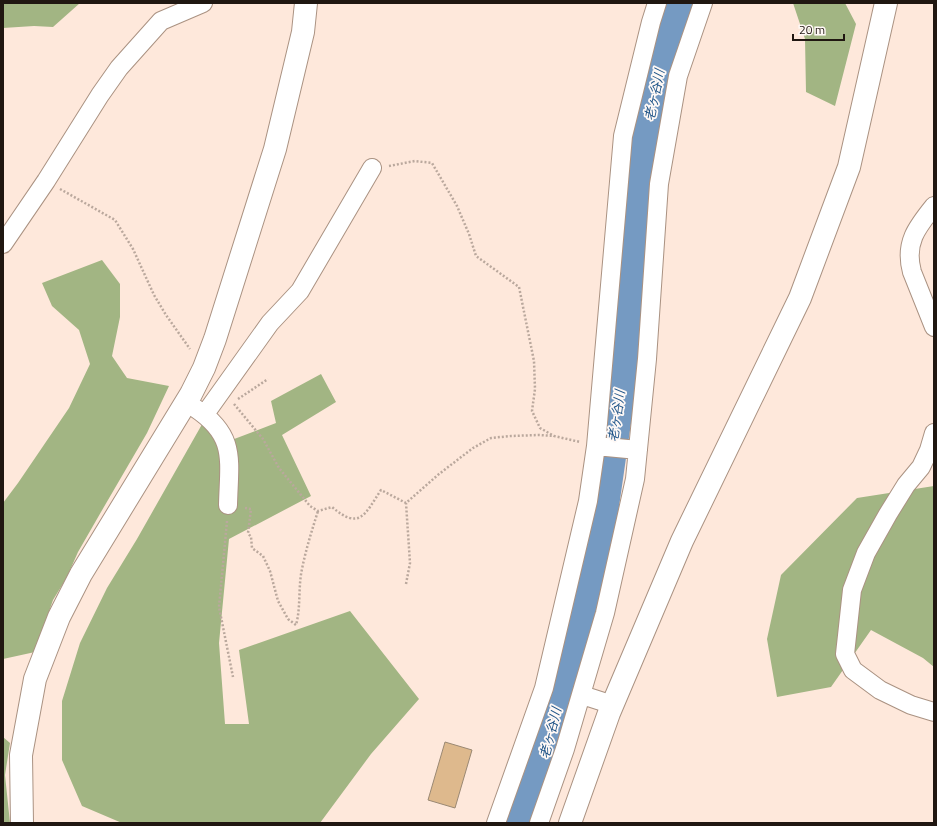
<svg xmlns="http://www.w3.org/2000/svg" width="937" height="826" font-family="'Titillium Web','Noto Sans JP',sans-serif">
<rect width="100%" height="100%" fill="#fee8db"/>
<!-- forest -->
<path fill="#a2b583" d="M3,3H80L53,27L34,26L3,28Z
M793,3H845L856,24L835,106L806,92L805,39Z
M102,260L120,284V317L112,356L127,378L169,386L147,433L101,512L78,552L67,577L53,600L35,652L3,659V503L18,483L69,408L90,364L79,330L52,306L42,283Z
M321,374L336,402L282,435L311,496L229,539L219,643L225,724H249L239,650L350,611L419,699L371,754L320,823H122L82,806L62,760V701L80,643L107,588L137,539L205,419L221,444L276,423L271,401Z
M934,486V667L923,658L871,630L831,687L777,697L767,639L781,575L857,498Z
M3,737L10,743L5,775L10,823H3Z"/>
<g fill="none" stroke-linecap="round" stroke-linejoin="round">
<!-- river -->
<path stroke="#759ac2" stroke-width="31" d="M521,823L540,774L598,544L626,349L641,155L667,31L677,3"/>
</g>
<!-- building -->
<path fill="#deb98d" stroke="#9a8873" d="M445,742L472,750L455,808L428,800Z"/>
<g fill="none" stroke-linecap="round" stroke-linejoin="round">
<!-- street casing -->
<g stroke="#aa9282" stroke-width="20">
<path id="street" d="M934,206C917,227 904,243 912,272L934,327
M3,244L46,181L100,95L119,68L161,21L203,3
M195,408C237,436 229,460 228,505
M205,414L270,323L300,291L372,168
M934,433L929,450L921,467L906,485L888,514L866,553L852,590L845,654L853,670L880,690L911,705L934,712
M596,446L638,450
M582,695L613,705
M496,823L544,688L588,501L596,446L623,136L651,22L657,3
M539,823L565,749L605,613L635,479L647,359L659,184L678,76L703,3"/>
</g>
<!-- secondary casing -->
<g stroke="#aa9282" stroke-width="24">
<path id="secondary" d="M22,823L21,755L35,679L59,617L81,574L191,394L204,368L215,339L275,149L303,32L306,3
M570,823L609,713L682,541L800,298L849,167L886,3"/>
</g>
<!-- path -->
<path stroke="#baa89d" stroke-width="2.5" stroke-dasharray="2 2" stroke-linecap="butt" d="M389,166L415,161L432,163L457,206L469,234L476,256L519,287L534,361L535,389L532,411L540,428L554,436
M60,189L115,220L133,249L154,295L166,315L190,349
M238,399L268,379
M234,404L263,439L279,468L310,506L318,511L332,507C360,531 365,514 381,490L406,503L439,474L473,448L491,438L511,436L539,435L554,436L580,442
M245,508L251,509L248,533L251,537L252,548L263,556L270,571L278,601L288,619L296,625C301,607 298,587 302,569C306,549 312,530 318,511
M227,521L219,607L233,677
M406,584L410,563L406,503"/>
<!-- street -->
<use href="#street" stroke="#fff" stroke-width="18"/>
<!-- secondary -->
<use href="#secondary" stroke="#fff" stroke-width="22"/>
</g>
<g text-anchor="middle" stroke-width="3.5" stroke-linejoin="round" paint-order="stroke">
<!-- water labels -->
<g font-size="13" font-style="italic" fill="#1f5488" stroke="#fff9f6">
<text transform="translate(654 95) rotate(-78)" y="5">老ヶ谷川</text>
<text transform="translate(616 416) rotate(-82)" y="5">老ヶ谷川</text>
<text transform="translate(550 733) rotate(-76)" y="5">老ヶ谷川</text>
</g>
</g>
<!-- border -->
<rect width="937" height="826" fill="none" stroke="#201711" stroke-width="8"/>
<!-- scale -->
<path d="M793 34v6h51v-6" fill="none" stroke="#201711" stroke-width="2"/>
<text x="799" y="34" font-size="12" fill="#201711" stroke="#fff9f6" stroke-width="3" paint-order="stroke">20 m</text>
</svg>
